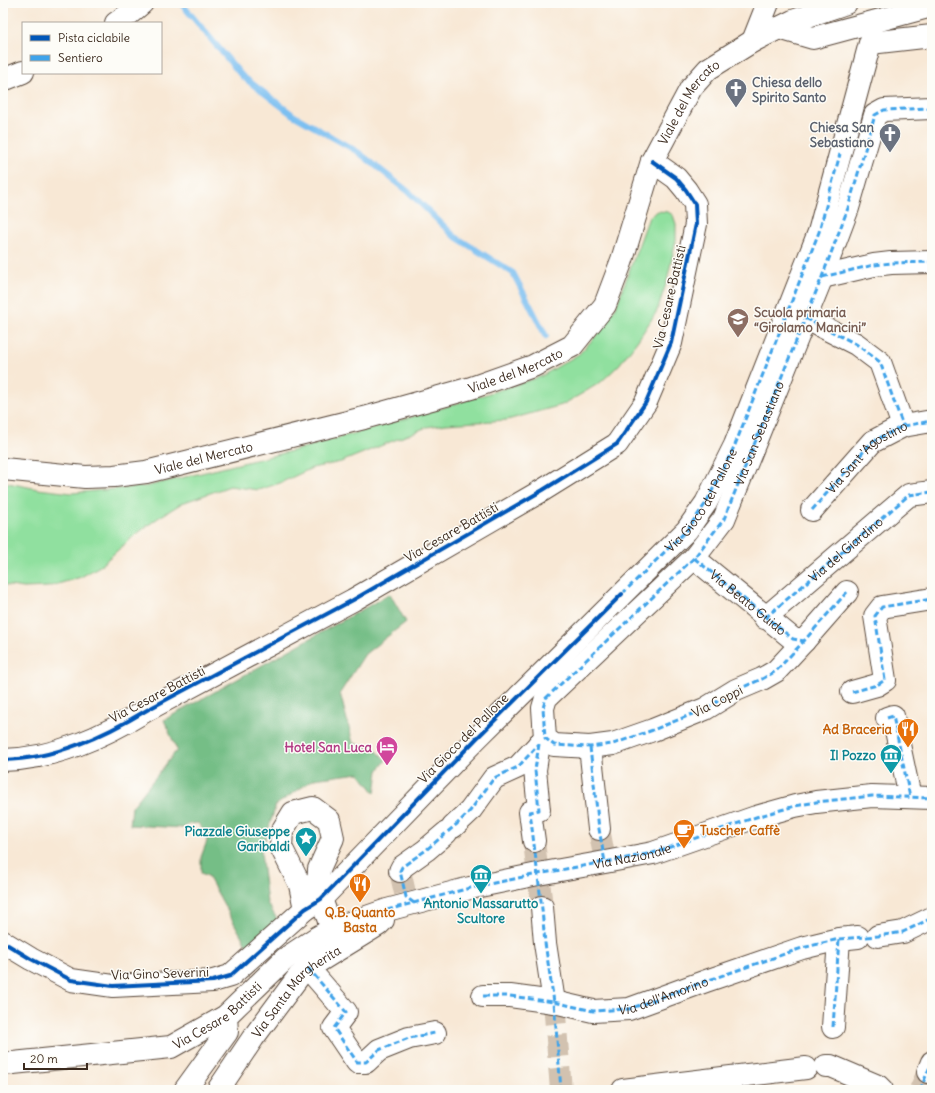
<svg xmlns="http://www.w3.org/2000/svg" width="935" height="1093" font-family="Delius,sans-serif">
<rect width="100%" height="100%" fill="#fdfcf7"/>
<filter id="ink" filterUnits="userSpaceOnUse"><feTurbulence type="fractalNoise" baseFrequency=".025" numOctaves="2"/><feDisplacementMap in="SourceGraphic" scale="8" xChannelSelector="R" yChannelSelector="G"/><feConvolveMatrix kernelMatrix="1 2 1 2 8 2 1 2 1" color-interpolation-filters="sRGB"/></filter>
<filter id="wash" filterUnits="userSpaceOnUse"><feTurbulence type="fractalNoise" baseFrequency=".012" numOctaves="4" result="noise"/><feDisplacementMap in="SourceGraphic" scale="16" xChannelSelector="R" yChannelSelector="G"/><feGaussianBlur stdDeviation="0.9" result="paint"/><feColorMatrix in="noise" values="0 0 0 0 0 0 0 0 0 0 0 0 0 0 0 0 0 1.4 0 .05"/><feComposite in="paint" operator="in"/></filter>
<g filter="url(#wash)">
<rect width="100%" height="100%" fill="#f8e8d5"/>
<!-- green -->
<path fill="#90e09f" stroke="#66855e" d="M658,211L668,212L673,215L676,224V239L667,281L657,311L638,340L619,365L601,382L583,393L562,405L507,420L446,424L427,427L341,462L312,468L280,483L258,490L230,486L182,503L158,518L136,534L100,566L81,577L48,587L24,588L3,585V482L38,489L72,493L148,486L296,450L436,410L540,377L579,354L597,335L616,307L649,217Z"/>
<!-- forest -->
<path fill="#74be86" stroke="#587452" d="M390,594L406,622L365,654L340,693L353,743L376,750L386,760L378,771L375,793L359,773L314,779L276,805L261,852L267,903L279,922L247,946L208,876L201,873V857L207,841L205,832L198,823L189,824L183,828L130,825L132,807L177,750L164,720Z"/>
<g fill="none" stroke-linecap="round" stroke-linejoin="round">
<!-- stream -->
<path stroke="#7bbff1" stroke-width="6" d="M181,3L242,76L293,115L358,152L409,192L454,236L513,273L546,336"/>
</g>
</g>
<g filter="url(#ink)">
<g fill="none" stroke-linecap="round" stroke-linejoin="round">
<!-- street-tunnel -->
<path stroke="#d2c2b0" stroke-width="22" stroke-dasharray="22 11" stroke-linecap="butt" d="M599,829L604,855
M534,841L537,867
M400,871L406,897
M539,881L542,907
M554,1002L561,1090
M920,1090L928,1072"/>
<!-- street casing -->
<g stroke="#574639" stroke-width="24">
<g id="street">
<path d="M779,28L813,38L932,6"/>
<path d="M753,41L768,3"/>
<path d="M822,277L874,265L891,263L932,262"/>
<path d="M805,318L856,344L880,362L903,426"/>
<path id="s1" d="M812,510L872,442L903,426L932,421"/>
<path d="M694,558L793,639L804,641"/>
<path d="M847,592L804,641L776,671L762,679L736,690L705,709L653,730L613,744L590,747L554,745L545,738L543,708L546,698L694,558L724,519L822,277L848,208L875,115L884,110L932,108"/>
<path id="s2" d="M765,618L909,495L932,492"/>
<path d="M852,692L877,685L885,680L875,616L882,607L932,599"/>
<path d="M887,718L893,716L910,797"/>
<path d="M590,747L599,829"/>
<path d="M3,760C55,759 104,736 147,710L353,600L543,490L617,444L646,402L671,343L696,224L695,204L686,190L676,178L652,161"/>
<path d="M453,827L470,811L494,778L518,767L545,738"/>
<path d="M534,841L530,812L539,810L535,770L539,744"/>
<path d="M400,871L402,867L426,850L446,833"/>
<path d="M542,907L545,943L554,1002"/>
<path d="M305,909L300,885L281,847L282,831L293,813L313,808L329,820L333,838L319,869L318,891L332,929"/>
<path d="M878,936L903,932L932,918"/>
<path d="M3,942L31,959L71,980L113,986L213,981L230,976L305,909L321,899L476,739L687,530L706,503L735,445L819,232L870,43L932,36"/>
<path d="M308,968L346,1012L334,1028L357,1062H366L379,1050L409,1038L435,1033"/>
<path d="M483,996H510L554,1002L593,1011L629,1009L706,981L802,948L839,939L858,937"/>
<path d="M833,1027L839,939"/>
<path id="s3" d="M3,1064L171,1047L226,1016L285,959L318,937L332,929L387,910L470,888L538,874L605,862L653,853L756,817L795,806L816,802L872,796L932,798"/>
<path d="M826,1066H831L878,1086L882,1090"/>
<path d="M928,1072L932,1062"/>
<path d="M185,1090L227,1032L226,1016"/>
<path id="s4" d="M218,1090L253,1038L299,976L308,968L378,925L383,920"/>
<path d="M623,1090L806,1068"/>
</g>
</g>
<!-- secondary casing -->
<g stroke="#574639" stroke-width="24">
<g id="secondary">
<path d="M116,23L129,14L142,3"/>
<path d="M3,80L23,72"/>
<path id="s5" d="M3,469L85,477L114,476L146,472L364,418L471,388L533,366L572,346L605,305L622,260L652,161L691,88L708,69L753,41L793,21L846,3"/>
</g>
</g>
<!-- street -->
<use href="#street" stroke="#fff" stroke-width="22"/>
<!-- secondary -->
<use href="#secondary" stroke="#fff" stroke-width="22"/>
<!-- quiet -->
<g stroke="#3fa3ea" stroke-width="3" stroke-dasharray="6 3" stroke-linecap="butt">
<path d="M822,277L874,265L891,263L932,262"/>
<path d="M805,318L856,344L880,362L903,426"/>
<path d="M812,510L872,442L903,426L932,421"/>
<path id="s6" d="M694,558L793,639L804,641"/>
<path id="s7" d="M847,592L804,641L776,671L762,679L736,690L705,709L653,730L613,744L590,747L554,745L545,738L543,708L546,698L694,558L724,519L822,277L848,208L875,115L884,110L932,108"/>
<path id="s8" d="M622,594L687,530L706,503L735,445L819,232L840,154"/>
<path d="M765,618L909,495L932,492"/>
<path d="M852,692L877,685L885,680L875,616L882,607L932,599"/>
<path d="M887,718L893,716L910,797"/>
<path d="M539,744L535,770L539,810L530,812L542,909L545,943L554,1002L561,1090"/>
<path d="M590,747L599,829L605,862"/>
<path d="M414,903L406,897L400,871L402,867L426,850L457,824L470,811L494,778L518,767L539,744"/>
<path id="s9" d="M387,910L470,888L538,874L605,862L653,853L756,817L795,806L816,802L872,796L932,798"/>
<path d="M308,968L346,1012L334,1028L357,1062H366L379,1050L409,1038L435,1033"/>
<path id="s10" d="M483,996H510L554,1002L593,1011L629,1009L706,981L802,948L839,939L878,936L903,932L932,918"/>
<path d="M833,1027L839,939"/>
<path d="M920,1090L932,1062"/>
</g>
<!-- cycleway casing -->
<g stroke="#fdfcf7" stroke-width="6">
<path id="cycleway" d="M3,760C55,759 104,736 147,710L353,600L543,490L617,444L646,402L671,343L696,224L695,204L686,190L676,178L652,161
M3,942L31,959L71,980L113,986L213,981L230,976L305,909L321,899L476,739L622,594"/>
</g>
<!-- cycleway -->
<use href="#cycleway" stroke="#0057b8" stroke-width="4"/>
</g>
</g>
<!-- icons -->
<defs>
<g id="church-pin" transform="scale(1.15)"><path d="M0 17L-7.5 6A9.5 9.5 0 1 1 7.5 6Z" fill="#6b7280" stroke="#fdfcf7"/><path d="M-1.2-6h2.4v3.5h3.3v2.4h-3.3V6h-2.4V-.1h-3.3v-2.4h3.3Z" fill="#fff"/></g>
<g id="school-pin" transform="scale(1.15)"><path d="M0 17L-7.5 6A9.5 9.5 0 1 1 7.5 6Z" fill="#8d6e63" stroke="#fdfcf7"/><path d="M0-5L7-2L0 1L-7-2ZM-4 1L0 2.5L4 1V4Q0 6-4 4Z" fill="#fff"/></g>
<g id="restaurant-pin" transform="scale(1.15)"><path d="M0 17L-7.5 6A9.5 9.5 0 1 1 7.5 6Z" fill="#e8710a" stroke="#fdfcf7"/><path d="M-5-6h1v4h1v-4h1v4h1v-4h1v5L-1.5 .5V6h-2V.5L-5-1ZM5-6V6H3V1.5H1.5Q1.5-4 5-6Z" fill="#fff"/></g>
<g id="hotel-pin" transform="scale(1.15)"><path d="M0 17L-7.5 6A9.5 9.5 0 1 1 7.5 6Z" fill="#d1479c" stroke="#fdfcf7"/><path d="M-6-4.5h1.5V1H6V5H4.5V3h-9V5H-6ZM-4 0a1.8 1.8 0 1 1 3.6 0ZM.5 0V-2.5h3Q6-2.5 6 0Z" fill="#fff"/></g>
<g id="museum-pin" transform="scale(1.15)"><path d="M0 17L-7.5 6A9.5 9.5 0 1 1 7.5 6Z" fill="#0f9aa8" stroke="#fdfcf7"/><path d="M0-6L6-3V-2H-6V-3ZM-5-1h2V3h-2ZM-1-1h2V3h-2ZM3-1h2V3H3ZM-6 4H6V6H-6Z" fill="#fff"/></g>
<g id="cafe-pin" transform="scale(1.15)"><path d="M0 17L-7.5 6A9.5 9.5 0 1 1 7.5 6Z" fill="#e8710a" stroke="#fdfcf7"/><path d="M-5.5-4.5H6V0H3Q3 3.5 0 3.5H-2.5Q-5.5 3.5-5.5 0ZM3-3.2v2h1.7v-2ZM-6 4.5H4V6H-6Z" fill="#fff"/></g>
<g id="sight-pin" transform="scale(1.15)"><path d="M0 17L-7.5 6A9.5 9.5 0 1 1 7.5 6Z" fill="#0f9aa8" stroke="#fdfcf7"/><path d="M0-6L1.8-2.2L6-1.7L2.9 1.2L3.7 5.4L0 3.3L-3.7 5.4L-2.9 1.2L-6-1.7L-1.8-2.2Z" fill="#fff"/></g>
</defs>
<g fill-rule="evenodd">
<use href="#church-pin" x="736" y="89"/>
<use href="#church-pin" x="890" y="134"/>
<use href="#school-pin" x="738" y="319"/>
<use href="#restaurant-pin" x="908" y="729"/>
<use href="#hotel-pin" x="387" y="747"/>
<use href="#museum-pin" x="891" y="755"/>
<use href="#cafe-pin" x="684" y="830"/>
<use href="#sight-pin" x="306" y="838"/>
<use href="#museum-pin" x="481" y="875"/>
<use href="#restaurant-pin" x="360" y="884"/>
</g>
<g text-anchor="middle" stroke-width="3" stroke-linejoin="round" paint-order="stroke">
<!-- worship labels -->
<g font-size="13" font-weight="bold" fill="#5b616d" stroke="#fdfcf7" text-anchor="start">
<text x="752" y="87">Chiesa dello<tspan x="752" dy="15">Spirito Santo</tspan></text>
<text x="874" y="132" text-anchor="end">Chiesa San<tspan x="874" dy="15">Sebastiano</tspan></text>
</g>
<!-- street labels -->
<g font-size="13" fill="#3b2a1e" stroke="#fdfcf7">
<text dy="5" stroke="none"><textPath href="#s5" startOffset="863">Viale del Mercato</textPath></text>
<text transform="translate(669 297) rotate(-77)" y="5">Via Cesare Battisti</text>
<text dy="5" stroke="none"><textPath href="#s5" startOffset="527">Viale del Mercato</textPath></text>
<text dy="5" stroke="none"><textPath href="#s7" startOffset="742">Via San Sebastiano</textPath></text>
<text dy="5" stroke="none"><textPath href="#s5" startOffset="203">Viale del Mercato</textPath></text>
<text dy="5" stroke="none"><textPath href="#s1" startOffset="77">Via Sant 'Agostino</textPath></text>
<text dy="5" stroke="none"><textPath href="#s8" startOffset="124">Via Gioco del Pallone</textPath></text>
<text transform="translate(451 532) rotate(-30)" y="5">Via Cesare Battisti</text>
<text dy="5" stroke="none"><textPath href="#s2" startOffset="106">Via del Giardino</textPath></text>
<text dy="5" stroke="none"><textPath href="#s6" startOffset="70">Via Beato Guido</textPath></text>
<text transform="translate(157 694) rotate(-28)" y="5">Via Cesare Battisti</text>
<text transform="translate(717 701) rotate(-27)" y="5">Via Coppi</text>
<text transform="translate(463 738) rotate(-45)" y="5">Via Gioco del Pallone</text>
<text dy="5" stroke="none"><textPath href="#s9" startOffset="251">Via Nazionale</textPath></text>
<text transform="translate(160 973) rotate(-2)" y="5">Via Gino Severini</text>
<text dy="5" stroke="none"><textPath href="#s4" startOffset="127">Via Santa Margherita</textPath></text>
<text dy="5" stroke="none"><textPath href="#s10" startOffset="184">Via dell'Amorino</textPath></text>
<text dy="5" stroke="none"><textPath href="#s3" startOffset="225">Via Cesare Battisti</textPath></text>
</g>
<!-- education labels -->
<g font-size="13" font-weight="bold" fill="#785e54" stroke="#fdfcf7" text-anchor="start">
<text x="754" y="317">Scuola primaria<tspan x="754" dy="15">“Girolamo Mancini”</tspan></text>
</g>
<!-- food labels -->
<g font-size="13" font-weight="bold" fill="#c56008" stroke="#fdfcf7" text-anchor="end">
<text x="892" y="734">Ad Braceria</text>
<text x="700" y="835" text-anchor="start">Tuscher Caffè</text>
<text x="360" y="917" text-anchor="middle">Q.B. Quanto<tspan x="360" dy="15">Basta</tspan></text>
</g>
<!-- hotel labels -->
<g font-size="13" font-weight="bold" fill="#b23c85" stroke="#fdfcf7" text-anchor="end">
<text x="372" y="752">Hotel San Luca</text>
</g>
<!-- culture labels -->
<g font-size="13" font-weight="bold" fill="#0d838f" stroke="#fdfcf7" text-anchor="end">
<text x="876" y="760">Il Pozzo</text>
<text x="290" y="836">Piazzale Giuseppe<tspan x="290" dy="15">Garibaldi</tspan></text>
<text x="481" y="908" text-anchor="middle">Antonio Massarutto<tspan x="481" dy="15">Scultore</tspan></text>
</g>
</g>
<!-- margin -->
<rect width="935" height="1093" fill="none" stroke="#fdfcf7" stroke-width="16"/>
<!-- legend -->
<rect x="22" y="22" width="140" height="52" fill="#fdfcf7" stroke="#afa8a0"/>
<rect x="30" y="35" width="20" height="6" fill="#0057b8" stroke="#afa8a0"/>
<text x="58" y="42" font-size="12" fill="#3b2a1e">Pista ciclabile</text>
<rect x="30" y="55" width="20" height="6" fill="#3fa3ea" stroke="#afa8a0"/>
<text x="58" y="62" font-size="12" fill="#3b2a1e">Sentiero</text>
<!-- scale -->
<path d="M24 1063v6h63v-6" fill="none" stroke="#3b2a1e" stroke-width="2"/>
<text x="30" y="1063" font-size="12" fill="#3b2a1e" stroke="#fdfcf7" stroke-width="3" paint-order="stroke">20 m</text>
</svg>
